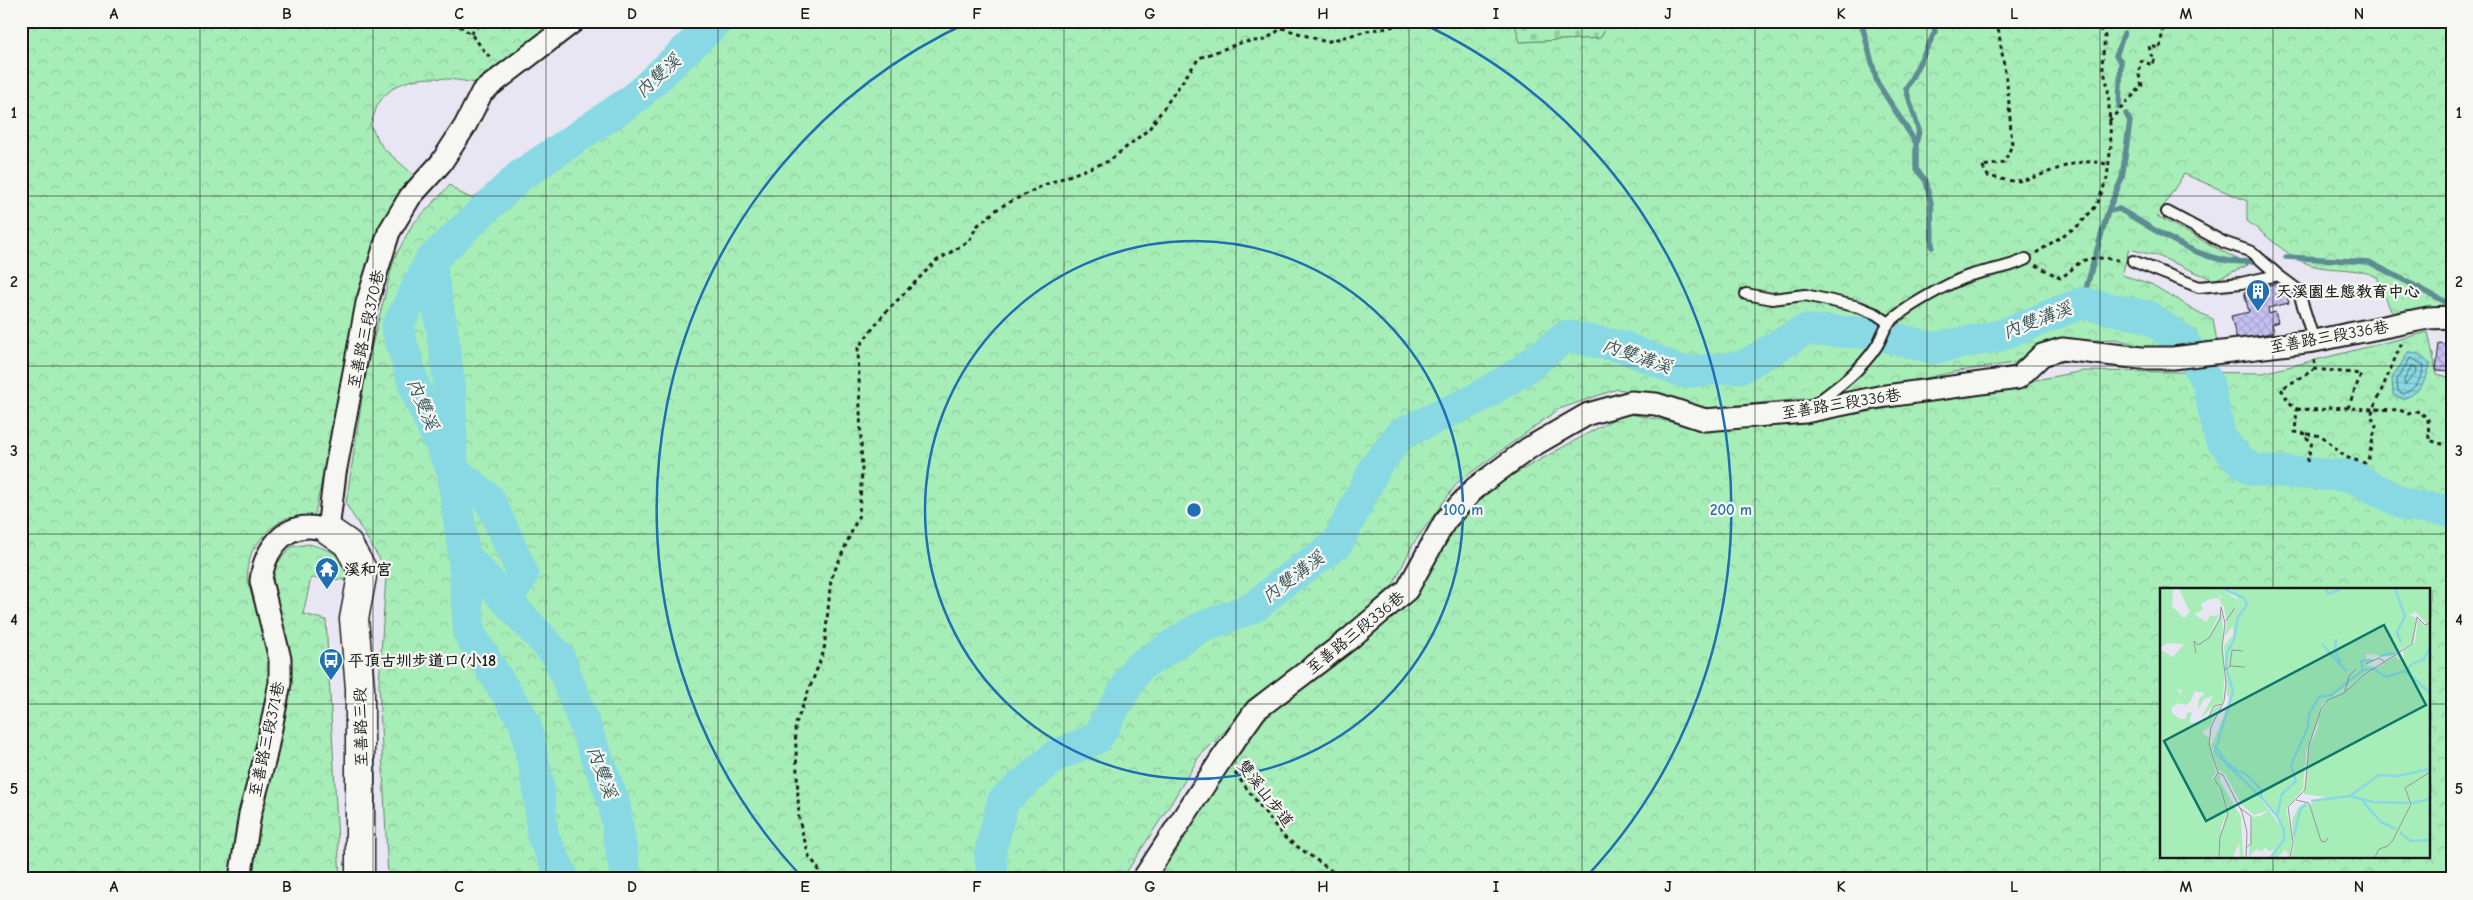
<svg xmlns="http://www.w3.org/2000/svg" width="2473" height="900" font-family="'Comic Neue','LXGW WenKai TC',sans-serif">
<defs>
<pattern id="forest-crowns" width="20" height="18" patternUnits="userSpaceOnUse" patternTransform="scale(1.25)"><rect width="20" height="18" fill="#a7edb8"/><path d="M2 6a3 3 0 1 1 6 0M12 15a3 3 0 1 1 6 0" fill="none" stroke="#8fcb9e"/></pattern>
<pattern id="cemetery-stones" width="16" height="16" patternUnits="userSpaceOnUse" patternTransform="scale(1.25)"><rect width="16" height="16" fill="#a7edb8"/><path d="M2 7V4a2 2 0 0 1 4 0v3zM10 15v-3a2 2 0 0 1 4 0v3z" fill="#8fcb9e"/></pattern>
<pattern id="water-rules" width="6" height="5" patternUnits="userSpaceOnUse" patternTransform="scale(1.25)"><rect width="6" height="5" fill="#88d9e3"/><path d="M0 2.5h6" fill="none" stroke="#75bac2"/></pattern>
<pattern id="building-cross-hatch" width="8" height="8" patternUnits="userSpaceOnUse" patternTransform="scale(1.25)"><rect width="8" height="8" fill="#c5c0f2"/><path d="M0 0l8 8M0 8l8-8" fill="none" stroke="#a9a4cf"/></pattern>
</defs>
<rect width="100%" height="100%" fill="#e7e6f2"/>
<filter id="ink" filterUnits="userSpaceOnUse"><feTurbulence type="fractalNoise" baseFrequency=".02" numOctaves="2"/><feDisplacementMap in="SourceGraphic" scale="10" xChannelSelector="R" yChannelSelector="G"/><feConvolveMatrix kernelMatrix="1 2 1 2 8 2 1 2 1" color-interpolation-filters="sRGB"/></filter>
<g filter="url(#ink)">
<!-- forest -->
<path fill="url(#forest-crowns)" stroke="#62846a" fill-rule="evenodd" d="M21,21H558L477,83C443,78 401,69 378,104C375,110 373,119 370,125L383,148L416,177L360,297L314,518H286L267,531L252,551L247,568L248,583L271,659L274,682L231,879H21Z
M702,21H1514L1521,42L1599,38L1611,21H2452V310L2397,315L2391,311L2377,277C2355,265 2326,273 2303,262C2284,253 2264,233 2247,221V201L2184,174L2157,216L2248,265L2214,280L2158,256L2129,249L2122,275L2151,284L2198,312L2213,319L2217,342L2206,348L2163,353L2116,339L2078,341L2038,347L2014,363L1953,372L1857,394L1706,408L1671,398L1617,389L1559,409L1458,482L1413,544L1393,585L1338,635L1255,701L1199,757L1170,805L1122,879H388L379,684L386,576L384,566L346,504L367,365L394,259L412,225L450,185L458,192L471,198L552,154Z
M2428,332L2437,374L2452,378V879H1149L1263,714L1347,651L1478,494L1625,413L1703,428L1857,414L2083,371L2263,373ZM2162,589H2429V856H2162Z
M309,544C333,551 343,554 348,580L311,578L303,614L326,620L340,879H248L251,854L289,674L290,651L277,620L269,573L291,547Z"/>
<!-- cemetery -->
<path fill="url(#cemetery-stones)" stroke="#62846a" d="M1514,21H1611L1600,38L1520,42Z"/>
<!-- water -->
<path fill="url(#water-rules)" stroke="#5d8d93" d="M2409,351L2420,355L2430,364C2427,380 2420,393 2403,399L2393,395L2392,379Z"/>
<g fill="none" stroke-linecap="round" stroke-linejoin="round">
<!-- shore -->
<path stroke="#47686c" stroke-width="1" d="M2411,358L2424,365C2423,377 2415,390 2403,394L2398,391L2397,380Z
M2412,366L2417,368L2416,373L2405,385L2404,381Z"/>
<!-- stream -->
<path stroke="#5d8d93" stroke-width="5.5" d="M1861,21L1877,82L1916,143V169L1926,181L1931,203L1932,247
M2119,107L2121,61L2116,56L2124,33
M1916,143L1919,131L1906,89L1935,32L1933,21
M2108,211L2122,178L2130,121L2126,114
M2286,257L2369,262L2446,302H2452
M2082,303L2108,211L2119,209C2158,231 2207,268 2253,261
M1872,333L1876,325"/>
<!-- river -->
<path stroke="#88d9e3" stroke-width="32" d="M430,261L443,336L450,391L452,469L489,499L523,574L507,599
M464,555L469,633L525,723L538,783L543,837L564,879
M626,879L614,803L559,657L464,555L452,469L416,391L397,328L430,261L520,176L635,98L717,21
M993,879L990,853L1003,801L1055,756L1097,738L1137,668L1198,629L1256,606L1280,585L1337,544L1376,466L1401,434L1478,398L1522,371L1566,336L1623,347L1683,372L1742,367L1805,330L1872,333L1934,348L1999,336L2082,303L2149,317L2184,342L2208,383L2220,437L2235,456L2253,470L2351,476L2406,505L2452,511"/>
</g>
<!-- building -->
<path fill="url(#building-cross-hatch)" stroke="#1c1c1c" d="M2277,283L2281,296L2286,294L2289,303L2268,308L2269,314L2275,312L2278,322L2272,324L2274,332L2237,341L2231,316L2249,312L2244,292Z
M2439,343L2452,345V371L2436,370Z"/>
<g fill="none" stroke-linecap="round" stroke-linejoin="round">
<!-- lane casing -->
<g stroke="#1c1c1c" stroke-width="14">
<path id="lane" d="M2167,212L2223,242L2252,252L2278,275
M2133,261L2199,287L2241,283L2278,275L2298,290L2314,341
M1746,294L1772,299L1805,295L1859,307L1876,314L1889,323
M1815,404C1838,387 1860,371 1876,347C1881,340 1883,330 1889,323C1903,308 1955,279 1975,274C1993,269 2009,268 2026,259"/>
</g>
<!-- street casing -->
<g stroke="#1c1c1c" stroke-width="25">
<path id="street" d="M240,879L250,814L265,758L280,683V659L261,581C263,555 280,527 309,527C315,527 322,529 328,530L335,473L367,303L389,232L410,197L441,163L465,126L482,92L574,21
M1143,879L1222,758L1256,710L1348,640L1407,590L1445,521L1475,488L1529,448L1588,414L1631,402L1656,404L1705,420L1805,412L1879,397L2018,378L2042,355L2062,349L2141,358H2173L2314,341L2428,318L2452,317"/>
</g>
<!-- secondary casing -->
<g stroke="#1c1c1c" stroke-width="31">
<path id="secondary" d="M328,530L347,543L363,571L354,619L360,688V879"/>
</g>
<!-- path -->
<path stroke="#1c1c1c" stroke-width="3" stroke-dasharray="4 4" stroke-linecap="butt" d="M453,21L471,34L492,60
M1997,21L2008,91L2012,145L2004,163L1982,166L1988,176C1998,178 2013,183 2023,180C2052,174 2078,154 2109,165
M471,34L482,21
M2109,121L2142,86L2139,75L2141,61L2153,65L2155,57L2151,55L2149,46L2160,48L2163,29
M2036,253L2079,225L2097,205L2107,178L2111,145L2108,87L2102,64L2105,36L2094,21
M2036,265L2060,278C2068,274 2072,268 2079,263C2091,255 2107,259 2120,260
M2314,360L2315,369L2361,374L2348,408
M2297,409L2322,410L2328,407L2348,408L2400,410L2408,414L2419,411L2428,419L2429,440L2452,447
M2307,434L2322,436L2345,457L2365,463L2368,460L2376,426L2371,415L2402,342
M2307,462L2312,442L2307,438V434L2295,432L2297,409L2289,402L2281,389L2315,369
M1235,773L1284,837L1336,874L1339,879
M820,879L818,868L809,856L799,820L795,726L824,651L831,579L859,515L862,472L858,348L883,315L936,261L969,241L977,226L1000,207L1044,185L1109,161L1149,129L1199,58L1243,42L1265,40L1282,28L1326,42L1367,31L1424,21"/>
<!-- lane -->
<use href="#lane" stroke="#f6f6f2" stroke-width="10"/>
<!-- street -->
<use href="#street" stroke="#f6f6f2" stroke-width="21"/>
<!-- secondary -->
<use href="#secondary" stroke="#f6f6f2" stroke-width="28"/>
</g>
</g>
<!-- grid -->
<path fill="none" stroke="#1c1c1c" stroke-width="1" stroke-opacity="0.55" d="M200,21V879M373,21V879M546,21V879M718,21V879M891,21V879M1064,21V879M1236,21V879M1409,21V879M1582,21V879M1755,21V879M1927,21V879M2100,21V879M2273,21V589M21,196H2452M21,366H2452M21,534H2452M21,704H2162M2429,704H2452M2273,856V879"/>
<!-- distance rings -->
<g fill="none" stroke="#1f6fb2" stroke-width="2.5">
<circle cx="1194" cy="510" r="269"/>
<path d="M801 876A537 537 0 0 1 971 21M1417 21A537 537 0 0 1 1587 876"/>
</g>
<!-- icons -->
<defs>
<g id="building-pin" transform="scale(1.25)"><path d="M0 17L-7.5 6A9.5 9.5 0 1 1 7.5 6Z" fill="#1f6fb2" stroke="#f6f6f2"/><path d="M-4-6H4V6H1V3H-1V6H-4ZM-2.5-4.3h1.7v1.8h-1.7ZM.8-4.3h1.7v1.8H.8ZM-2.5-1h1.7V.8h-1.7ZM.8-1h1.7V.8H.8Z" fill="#fff"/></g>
<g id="temple-pin" transform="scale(1.25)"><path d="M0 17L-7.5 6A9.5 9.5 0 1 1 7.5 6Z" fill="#1f6fb2" stroke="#f6f6f2"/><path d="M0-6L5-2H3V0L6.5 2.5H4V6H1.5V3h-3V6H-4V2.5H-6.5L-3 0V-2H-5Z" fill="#fff"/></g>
<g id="bus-pin" transform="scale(1.25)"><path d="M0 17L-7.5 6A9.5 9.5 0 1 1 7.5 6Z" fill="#1f6fb2" stroke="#f6f6f2"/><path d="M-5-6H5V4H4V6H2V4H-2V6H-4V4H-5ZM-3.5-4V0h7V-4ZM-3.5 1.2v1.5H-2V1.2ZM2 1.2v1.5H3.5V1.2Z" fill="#fff"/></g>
</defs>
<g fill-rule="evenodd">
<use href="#building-pin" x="2258" y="291"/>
<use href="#temple-pin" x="327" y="569"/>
<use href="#bus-pin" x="331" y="660"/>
</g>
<g text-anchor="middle" stroke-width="4.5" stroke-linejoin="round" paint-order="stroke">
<!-- poi labels -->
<g font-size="16" font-weight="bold" fill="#1c1c1c" stroke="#f6f6f2" text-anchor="start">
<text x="2276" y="297">天溪園生態教育中心</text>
<text x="344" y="575">溪和宮</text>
<text x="348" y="666">平頂古圳步道口(小18</text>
</g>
<!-- street labels -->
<g font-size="16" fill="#1c1c1c" stroke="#f6f6f2">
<text transform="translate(365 329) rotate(-78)" y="6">至善路三段370巷</text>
<text transform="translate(2329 336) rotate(-10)" y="6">至善路三段336巷</text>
<text transform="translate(1841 403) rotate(-9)" y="6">至善路三段336巷</text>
<text transform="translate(1355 632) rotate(-39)" y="6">至善路三段336巷</text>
<text transform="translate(360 727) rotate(-91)" y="6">至善路三段</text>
<text transform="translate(266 739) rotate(-78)" y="6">至善路三段371巷</text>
<text transform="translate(1266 793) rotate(52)" y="6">雙溪山步道</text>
</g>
<!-- water labels -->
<g font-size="18" font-style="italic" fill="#3c5558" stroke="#f6f6f2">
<text transform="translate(658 76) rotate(-43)" y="6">內雙溪</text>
<text transform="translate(2037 320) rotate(-21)" y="6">內雙溝溪</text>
<text transform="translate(1637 356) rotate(19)" y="6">內雙溝溪</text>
<text transform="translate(423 404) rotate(68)" y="6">內雙溪</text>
<text transform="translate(1293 577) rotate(-37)" y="6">內雙溝溪</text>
<text transform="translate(602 772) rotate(70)" y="6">內雙溪</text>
</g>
</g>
<!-- overview -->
<g transform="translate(2160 588)">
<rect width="270" height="270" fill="#e7e6f2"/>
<path d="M52,1L62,2L80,13L67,35L62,9ZM52,84L64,88L63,114L55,117L56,105L44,93ZM17,101L24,109L35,103L30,114L26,117L18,115L14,106Z" fill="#a7edb8"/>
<path d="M0,1H13L12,18L24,30L30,24L19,1H53L63,12V19L59,10L50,11L41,16L43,22L34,26L46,34L50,28L59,27L46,52L62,25L64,88L52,84L44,93L54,101L58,113L41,130L53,108L44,111L38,122L39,111L45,105L35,103L23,109L21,102L17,101L14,107L18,115L11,120L13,126L20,131H25L28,124L32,125L29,134L33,135L48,131L55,119L61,117L50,138L42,145L49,150L56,185L52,190L59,199L67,224L61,239L59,269H0V61L13,69L24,56L7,55L0,60ZM58,1H63L76,6L71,1H270V35L267,36L256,24L249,27L256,30L253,54L231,68L206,66V71H216L205,77L217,79L162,116L146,164L143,202L126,220L132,250L130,268L125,262L118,269H110L119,262L109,263L105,259L102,264L96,261L89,269L92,229L100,228L110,222L94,227L82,217L65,186L58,182L51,158L71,112L67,107L64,58L73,47V38L64,49L67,35L80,14L76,8ZM155,27L148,43V81H137L138,55L134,28ZM103,203L104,210L119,228L121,239L101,211ZM258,30L264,38L270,36V269H131L134,259L132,232L139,218L147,215L151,219V216L165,209L144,206L150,157L158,140L159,127L168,113L235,68L238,72L244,70L243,63L255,54ZM60,187V193L81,229L83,269H80L79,255L73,269H60V251L68,220L55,193L56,188Z" fill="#a7edb8" fill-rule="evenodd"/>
<path d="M130,17L155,27L148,43V81L141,85L137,81L138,55L134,29L126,26Z" fill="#a7edb8"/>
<path fill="none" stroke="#88d9e3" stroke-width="2.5" d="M65,1L84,10L87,17L78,29L74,52L67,65L66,79L73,103L55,164L71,181L85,185L96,196L102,203V210L117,228L124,242V252L111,269M166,1L168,6L181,1M235,1L245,28L237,44L241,54M176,51L175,63L181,75M162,56L187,84M219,68L235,65M203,82L201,73L211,72M246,83L270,105M55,157L66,174L77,182M72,181L102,210M190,208L219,187L238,188L270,181M201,211L221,234L236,241M151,213L190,208L213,214L249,215M252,215L270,211M117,228L122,206L136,193L131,177L148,139L149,126L159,109L171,107L203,82L214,81L226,89L246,83L253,75L263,72L270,60M240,244L250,253L270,252M134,248L140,222L146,216"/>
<path fill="none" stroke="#96959c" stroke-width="1" d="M66,33L75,20M36,65L34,53L38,57L49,50L60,31L61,19L65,35L62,60L66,95L64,113L51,139L49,156L58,185M206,76L219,70L225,74M70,78L85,79M65,82L70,78L72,62L83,63M185,103L189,88L196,81M48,130L54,118L62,116M58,185L63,187L82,224L87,244L86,269M58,185L54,191L61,201L68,226L60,249L59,269M136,212L149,215L161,253L165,254L168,250M80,220L91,228V256L87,259M130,269L133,255L128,219L145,202L149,157L161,121L168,112L184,105L204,87L252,56L257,29L265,37L270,35M215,269L219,261L228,258L233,252L251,216L245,200L270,184"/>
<path fill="#0f766e" fill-opacity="0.15" stroke="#0f766e" stroke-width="2.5" d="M224,37L266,117L46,233L4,153Z"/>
<rect width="270" height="270" fill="none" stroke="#1c1c1c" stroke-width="2.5"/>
</g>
<circle cx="1194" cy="510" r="8" fill="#1f6fb2" stroke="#f6f6f2" stroke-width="2.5"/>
<g font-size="15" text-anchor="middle" font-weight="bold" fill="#1f6fb2" stroke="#f6f6f2" stroke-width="4.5" stroke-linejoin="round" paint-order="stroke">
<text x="1463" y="515">100 m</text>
<text x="1731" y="515">200 m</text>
</g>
<!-- margin -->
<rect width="2473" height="900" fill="none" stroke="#f6f6f2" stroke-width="55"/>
<rect x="28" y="28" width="2418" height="844" fill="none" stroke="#1c1c1c" stroke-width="2"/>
<g font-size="16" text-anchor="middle" font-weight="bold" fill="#1c1c1c">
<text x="114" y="19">A</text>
<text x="287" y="19">B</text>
<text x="459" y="19">C</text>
<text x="632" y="19">D</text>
<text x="805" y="19">E</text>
<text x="977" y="19">F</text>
<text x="1150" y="19">G</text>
<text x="1323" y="19">H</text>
<text x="1496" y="19">I</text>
<text x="1668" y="19">J</text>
<text x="1841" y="19">K</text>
<text x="2014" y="19">L</text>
<text x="2186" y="19">M</text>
<text x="2359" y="19">N</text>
<text x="14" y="118">1</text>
<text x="2459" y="118">1</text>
<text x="14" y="287">2</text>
<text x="2459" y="287">2</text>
<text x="14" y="456">3</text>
<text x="2459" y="456">3</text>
<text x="14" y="625">4</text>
<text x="2459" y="625">4</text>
<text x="14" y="794">5</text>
<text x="2459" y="794">5</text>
<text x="114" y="892">A</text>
<text x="287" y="892">B</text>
<text x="459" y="892">C</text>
<text x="632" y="892">D</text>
<text x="805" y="892">E</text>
<text x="977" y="892">F</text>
<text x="1150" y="892">G</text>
<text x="1323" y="892">H</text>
<text x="1496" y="892">I</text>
<text x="1668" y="892">J</text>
<text x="1841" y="892">K</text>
<text x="2014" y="892">L</text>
<text x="2186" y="892">M</text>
<text x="2359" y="892">N</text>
</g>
</svg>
